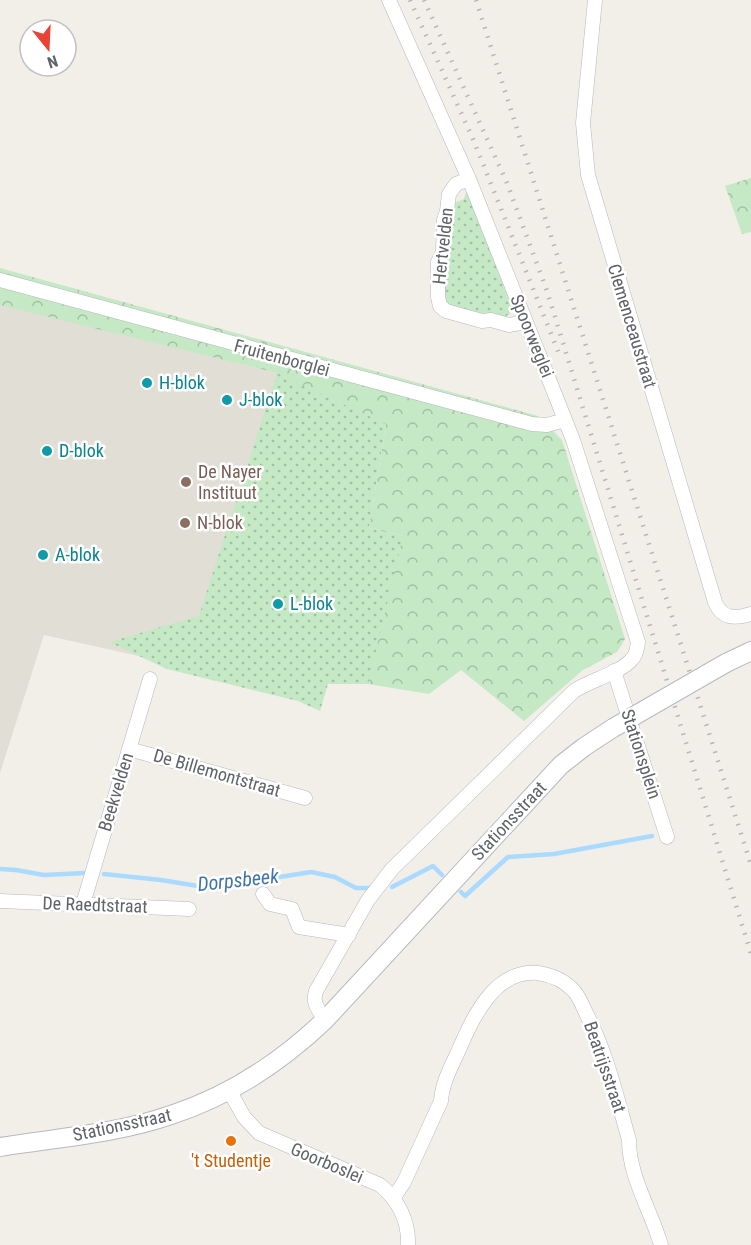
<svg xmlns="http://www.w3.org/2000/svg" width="751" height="1245" font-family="'Roboto Condensed',sans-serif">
<defs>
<pattern id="grass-dots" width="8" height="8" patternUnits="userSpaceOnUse" patternTransform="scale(1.5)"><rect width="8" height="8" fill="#c5e8c5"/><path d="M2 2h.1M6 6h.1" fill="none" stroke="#a3c0a4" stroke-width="1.8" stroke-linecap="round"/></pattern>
<pattern id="forest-crowns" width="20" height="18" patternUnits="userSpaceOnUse" patternTransform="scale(1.5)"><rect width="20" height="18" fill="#c5e8c5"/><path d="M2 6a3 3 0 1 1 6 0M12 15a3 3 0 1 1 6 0" fill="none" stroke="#a3c0a4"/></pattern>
</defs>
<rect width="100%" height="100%" fill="#f1efe8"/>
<!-- education -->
<path fill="#e1ded6" d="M0,296L157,337L198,353L277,373L386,409L315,695L44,635L0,773Z"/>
<!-- grass -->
<path fill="url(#grass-dots)" d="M467,190L513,311L504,318C490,316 459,312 449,304C440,298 445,231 449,220C452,213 454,211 454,203L464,199Z
M277,373L386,424L369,528L403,536L387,677L368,684H328L320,711L298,701L167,669L109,642L199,616Z"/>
<!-- forest -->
<path fill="url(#forest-crowns)" d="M751,178V232L742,234L725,186Z
M0,268L538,416L562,440L625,639L617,652L583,670L524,721L461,670L429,694L368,684L403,536L369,528L386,424L277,373L0,305Z"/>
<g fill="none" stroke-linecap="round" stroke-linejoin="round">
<!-- stream -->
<path stroke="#aadaff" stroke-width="4.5" d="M0,869L16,870L44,875L85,873
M104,874L161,880L204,887L230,885L311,872L335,877L356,888H369
M392,887L433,866L442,875
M461,892L465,896L508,857L554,854L652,836"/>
<!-- street casing -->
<g stroke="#b5b8bc" stroke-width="15">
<path id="street" d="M595,0L583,123L588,175L715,602C722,619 735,619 751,614
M469,179L456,184L449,194L447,211L444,220L443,252L438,262V297L440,306L446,311L482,321L491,320L509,325L526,322
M0,280L532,424L547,425L565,420
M614,671L667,837
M129,749L305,798
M263,894L270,904L292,909L299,927L349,935
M0,901L189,909
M83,904L150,679
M325,1020C318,1009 312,1003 316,991L368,900L392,869L574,691C590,680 621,673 632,659C637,654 637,648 638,642L573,440L556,397L469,179L389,0
M229,1090L244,1117L259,1133L380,1185C398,1200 409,1221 408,1245
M394,1197L404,1182L441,1101C442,1084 450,1069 457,1054C472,1020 493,969 538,973C551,975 565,981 574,991C580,998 583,1007 587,1015C607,1054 617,1098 629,1140C629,1177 651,1210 661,1245"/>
</g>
<!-- secondary casing -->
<g stroke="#b6babf" stroke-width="20">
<path id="secondary" d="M726,663L751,651
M0,1147C56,1138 116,1134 171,1115C229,1096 281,1062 325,1020L561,765L584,747L613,728"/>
</g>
<!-- street -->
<use href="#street" stroke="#fff" stroke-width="14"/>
<!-- secondary -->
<use href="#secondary" stroke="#fff" stroke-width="18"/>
<!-- rail -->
<path stroke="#b6b7b8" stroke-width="4.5" stroke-dasharray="1.5 8" stroke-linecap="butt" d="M410,0L473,139L560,356
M424,0L507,183L547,291L751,954
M476,0L751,865"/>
<!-- secondary-bridge casing -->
<g stroke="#b6babf" stroke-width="20" stroke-linecap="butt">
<path id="secondary-bridge" d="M613,728L726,663"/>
</g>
<!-- secondary-bridge -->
<use href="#secondary-bridge" stroke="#fff" stroke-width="18"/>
</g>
<!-- markers -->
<g fill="#0f9aa8" stroke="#fff" stroke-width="2">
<circle cx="147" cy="383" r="6"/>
<circle cx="227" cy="400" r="6"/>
<circle cx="47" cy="451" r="6"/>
<circle cx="43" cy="555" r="6"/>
<circle cx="278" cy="604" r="6"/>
</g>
<g fill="#8d6e63" stroke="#fff" stroke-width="2">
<circle cx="186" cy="482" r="6"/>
<circle cx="185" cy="523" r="6"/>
</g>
<circle fill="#e8710a" stroke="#fff" stroke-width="2" cx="231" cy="1141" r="6"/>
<g text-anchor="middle" stroke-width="5" stroke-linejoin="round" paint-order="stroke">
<!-- street labels -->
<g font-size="18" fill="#5f6368" stroke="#fff">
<text transform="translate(443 246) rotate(-84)" y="6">Hertvelden</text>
<text transform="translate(632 326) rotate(73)" y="6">Clemenceaustraat</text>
<text transform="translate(532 336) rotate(68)" y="6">Spoorweglei</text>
<text transform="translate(282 358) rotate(15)" y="6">Fruitenborglei</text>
<text transform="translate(641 754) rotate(72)" y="6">Stationsplein</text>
<text transform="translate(217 773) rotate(16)" y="6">De Billemontstraat</text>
<text transform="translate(116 792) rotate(-73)" y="6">Beekvelden</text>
<text transform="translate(509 821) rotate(-47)" y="6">Stationsstraat</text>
<text transform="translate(95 905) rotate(2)" y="6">De Raedtstraat</text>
<text transform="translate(605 1067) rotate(71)" y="6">Beatrijsstraat</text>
<text transform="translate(122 1125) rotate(-12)" y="6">Stationsstraat</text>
<text transform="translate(327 1163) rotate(23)" y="6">Goorboslei</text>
</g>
<!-- culture labels -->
<g font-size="18" fill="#0d838f" stroke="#fff" text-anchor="start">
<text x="159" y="389">H-blok</text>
<text x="239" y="406">J-blok</text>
<text x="59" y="457">D-blok</text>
<text x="55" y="561">A-blok</text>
<text x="290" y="610">L-blok</text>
</g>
<!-- education labels -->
<g font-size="18" fill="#785e54" stroke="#fff" text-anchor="start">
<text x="198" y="478">De Nayer<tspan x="198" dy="21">Instituut</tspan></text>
<text x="197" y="529">N-blok</text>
</g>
<!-- food labels -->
<g font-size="18" fill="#c56008" stroke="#fff">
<text x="231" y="1167">'t Studentje</text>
</g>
<!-- water labels -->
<g font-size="20" font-style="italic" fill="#4174aa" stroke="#fff">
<text transform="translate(238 880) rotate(-6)" y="7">Dorpsbeek</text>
</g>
</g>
<!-- north arrow -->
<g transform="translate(48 48) rotate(162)"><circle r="28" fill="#ffffff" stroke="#bfc1c3" stroke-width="1.5"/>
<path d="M0-4.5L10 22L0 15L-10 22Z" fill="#ea4335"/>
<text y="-9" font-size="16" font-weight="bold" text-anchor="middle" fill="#5f6368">N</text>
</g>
</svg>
